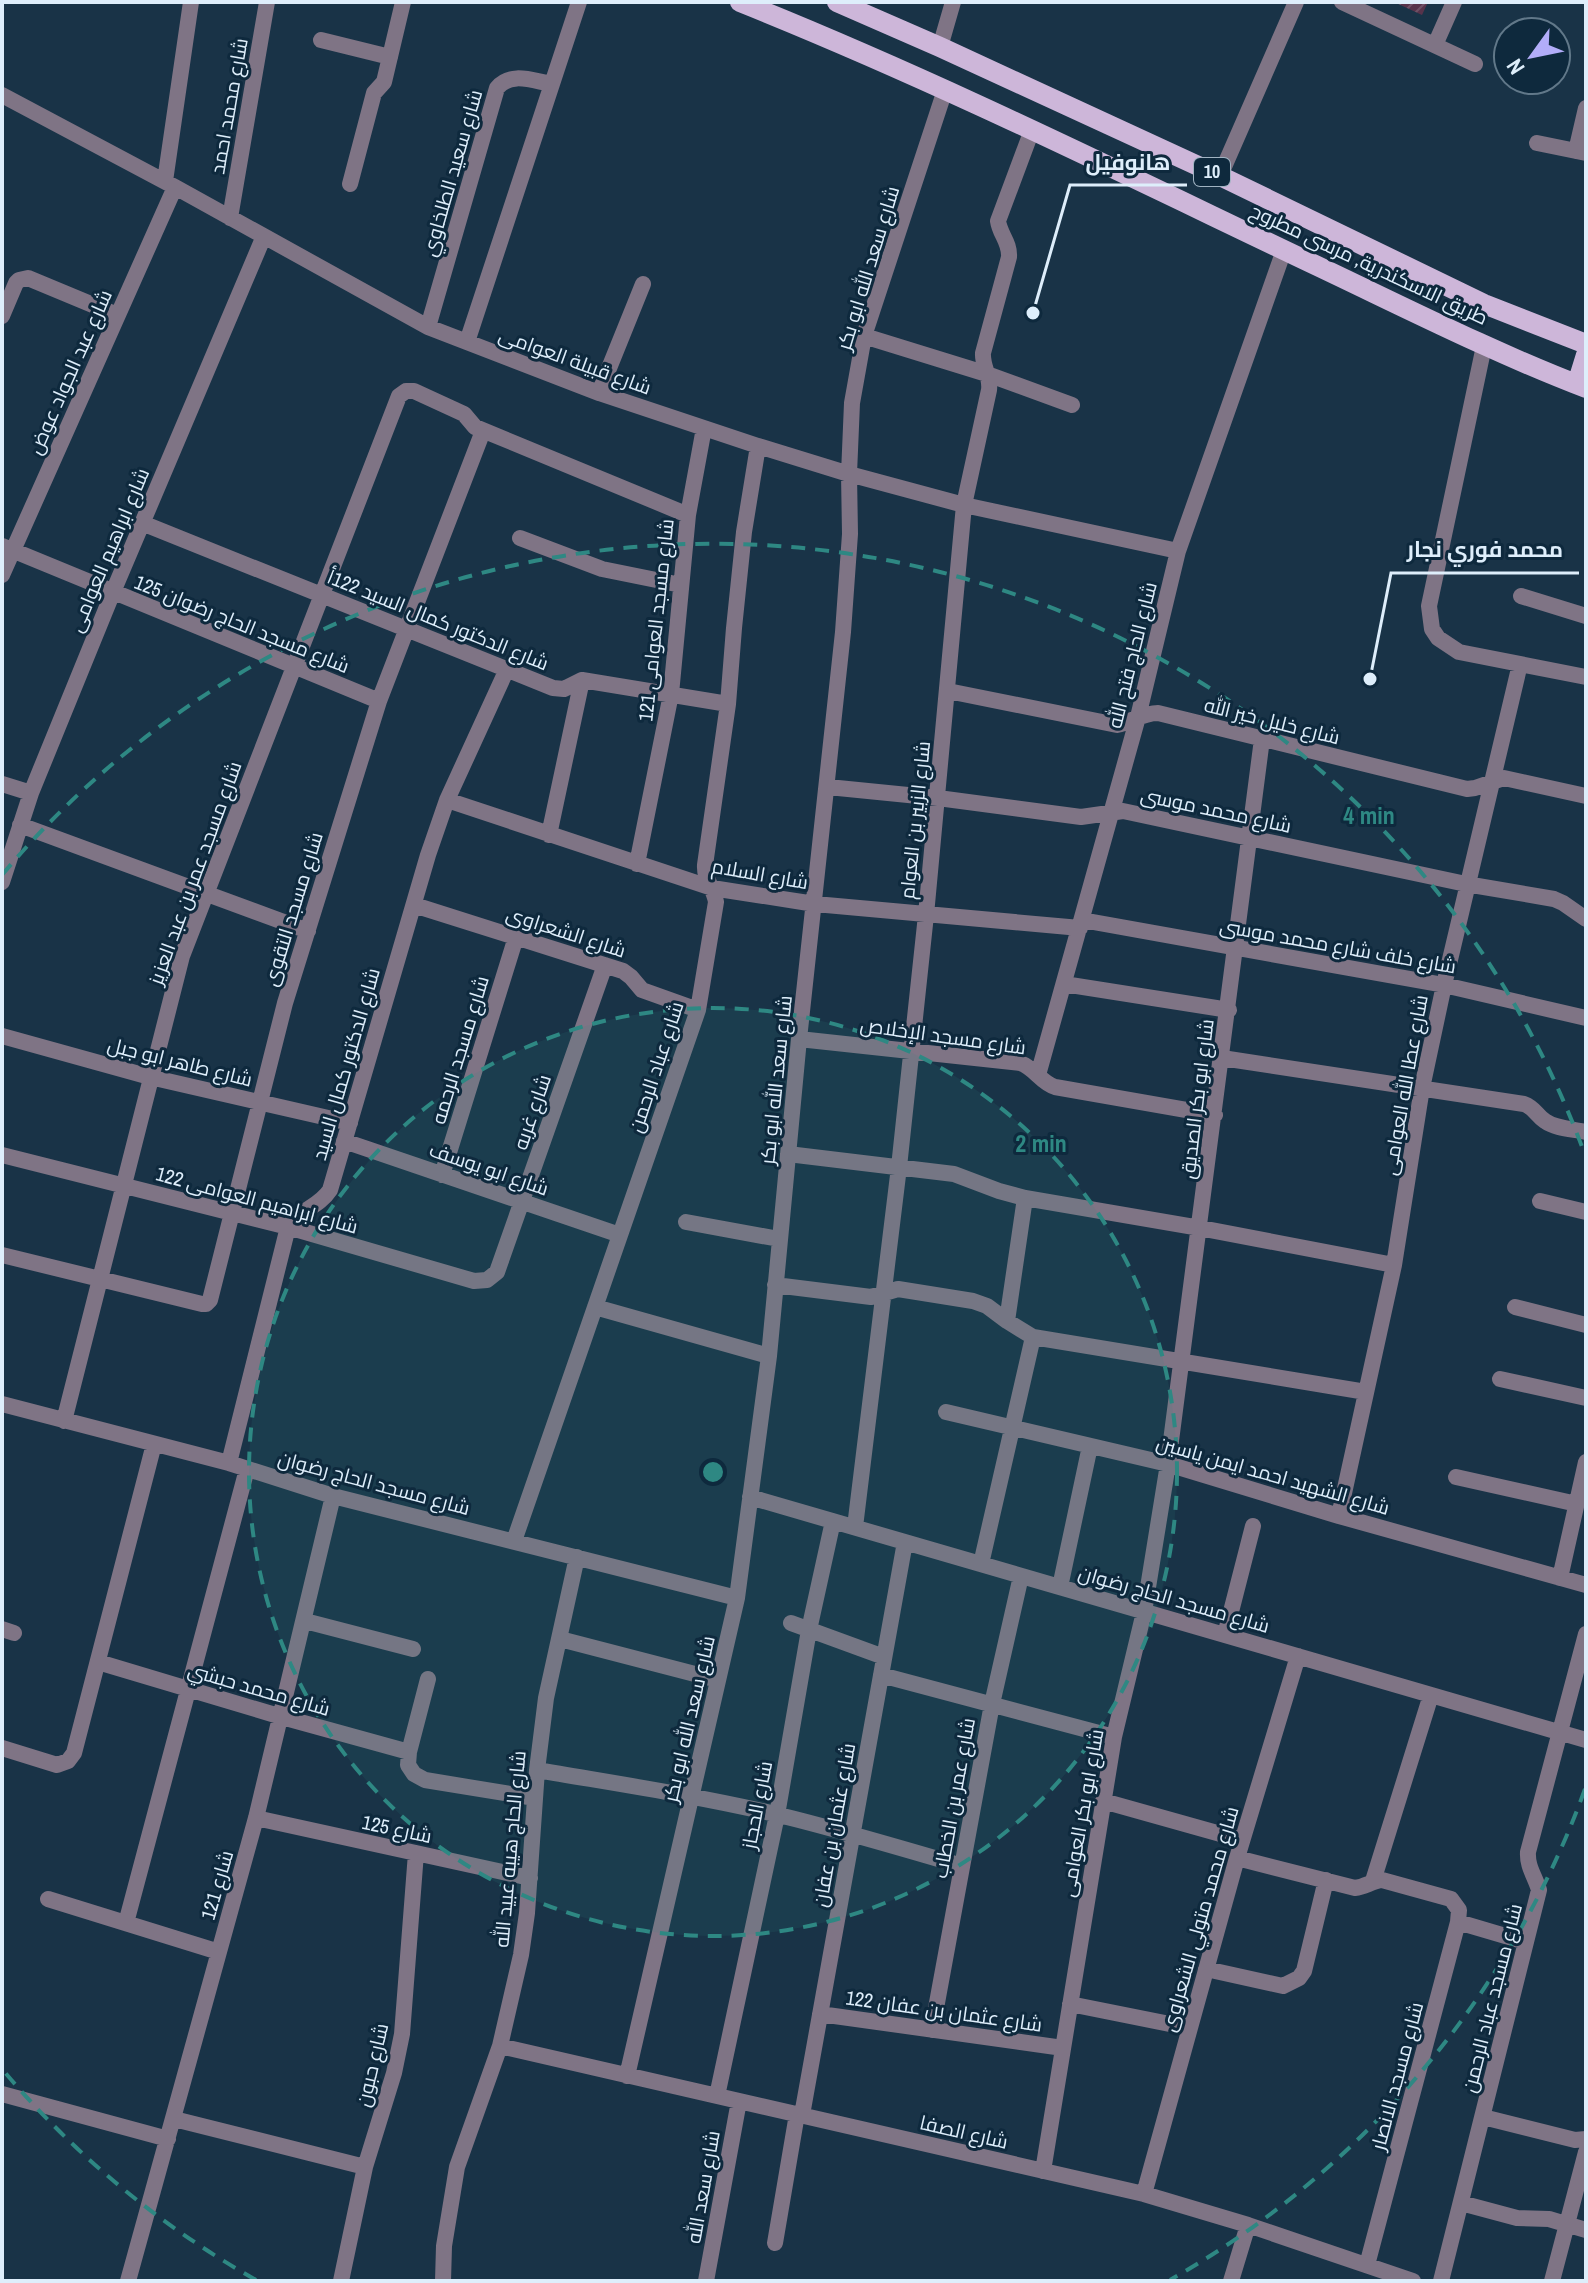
<svg xmlns="http://www.w3.org/2000/svg" width="1588" height="2283" font-family="'Archivo Narrow',Cairo,sans-serif">
<defs>
<pattern id="building-hatch" width="6" height="6" patternUnits="userSpaceOnUse" patternTransform="scale(2)"><rect width="6" height="6" fill="#57334b"/><path d="M-1 1l2-2M0 6l6-6M5 7l2-2" fill="none" stroke="#6f5166"/></pattern>
</defs>
<rect width="100%" height="100%" fill="#193347"/>
<!-- building -->
<path fill="url(#building-hatch)" d="M1394,2H1428L1422,15Z"/>
<g fill="none" stroke-linecap="round" stroke-linejoin="round">
<!-- minor -->
<path stroke="#7f7485" stroke-width="16" d="M1342,2L1475,64
M321,40L390,57
M1435,45L1454,2
M940,47L953,2
M2,95L175,187L428,327L599,393L758,446L849,474L964,505L1178,551
M1537,143L1586,153
M1576,151L1586,108
M1220,176L1296,2
M165,181L191,2
M350,184L374,93L384,82L403,2
M230,218L267,2
M2,316L16,283L19,280L28,278L117,315
M428,327L497,88C511,71 533,81 552,84
M864,336L987,374L1072,405
M467,342L579,2
M1484,346L1429,606L1432,629L1438,638L1459,652L1586,677
M599,393L643,284
M142,523L553,688L564,689L582,680L728,704
M520,538L602,569L681,585
M2,546L379,701
M2,575L175,187
M1521,596L1586,616
M948,691L1117,725C1131,722 1143,713 1158,713L1467,789L1475,788L1504,778L1586,796
M2,784L31,793
M828,787L938,798L1081,817L1123,811L1466,884L1554,899L1563,903L1586,919
M447,800L712,888L815,904L1080,928
M20,825L308,931
M549,835L582,680
M637,864L671,694L688,515L704,428
M2,882L31,793L113,592L264,236
M414,905L623,971L631,977L642,990L698,1010
M1082,920L1444,985L1586,1018
M1064,984L1229,1010
M2,1036L150,1077L350,1123
M799,1039L1020,1063C1035,1068 1040,1082 1055,1087L1215,1115
M1222,1058L1524,1104C1535,1108 1536,1115 1545,1121C1556,1129 1574,1129 1586,1132
M1038,1075L1138,717L1178,551L1284,250
M344,1141L620,1235
M788,1154L954,1174L999,1191L1025,1198L1200,1228L1394,1265
M2,1155L288,1227L474,1281L487,1280L497,1272L605,965
M442,1175L516,937
M1540,1201L1586,1212
M686,1222L779,1239
M2,1255L202,1304H206L210,1300L285,1003L379,701L483,431
M775,1285L871,1297L898,1289L973,1301L987,1306L1007,1321L1033,1337L1366,1392
M595,1307L769,1356
M1515,1307L1586,1325
M1007,1321L1025,1198
M1500,1379L1586,1398
M2,1404L229,1463L333,1496L737,1598
M946,1412L1168,1464L1339,1516L1586,1585
M64,1421L182,956L399,396L406,391H414L464,414L475,427L688,515
M229,1463L288,1227C299,1210 319,1207 330,1190L428,855L447,800L507,669
M1456,1477L1577,1504
M750,1497L1586,1740
M1339,1516L1394,1265L1422,1088L1444,985L1520,664
M855,1527L899,1167L926,915L964,505L989,390C991,377 982,366 983,353L1009,257C1010,242 1000,235 998,221L1032,130
M514,1541L698,1010L716,902C714,888 704,880 705,865L728,704L734,628L744,532L758,446
M981,1564L1033,1337
M1560,1578L1586,1462
M1060,1587L1090,1446
M305,1621L413,1649
M791,1623L884,1657
M2,1629L14,1633
M1225,1635L1253,1526
M560,1639L718,1680
M98,1662L282,1717L409,1752
M881,1675L1114,1737
M428,1679L409,1752L408,1765L414,1774L425,1780L535,1798
M2,1748L57,1765L68,1761L74,1753L154,1444
M537,1770C618,1784 699,1796 779,1815C840,1830 901,1848 962,1866
M1103,1801L1242,1840
M256,1818L530,1878
M1237,1858L1355,1888C1365,1887 1372,1881 1382,1880L1451,1899L1459,1910L1458,1922L1367,2265
M1373,1881L1431,1695
M48,1899L219,1952
M1458,1922L1526,1942
M126,1923L247,1469
M1206,1969L1283,1986L1299,1978L1304,1971L1326,1880
M1070,2004L1190,2028
M820,2014L1063,2048
M932,2030L992,1704L1021,1576
M500,2046L1144,2194L1248,2225L1413,2281
M627,2076L737,1598L769,1356L799,1039L843,632L850,534L849,474L852,403L864,336L945,90
M2,2094L168,2139
M717,2096L777,1815L809,1630L833,1521
M802,2115L905,1542
M1483,2117L1575,2140L1586,2139
M174,2119L365,2167
M1043,2171L1114,1737L1144,1612L1168,1464L1262,739
M1144,2194L1237,1858L1298,1656
M1461,2203L1517,2218L1549,2219L1586,2230
M775,2243L797,2114
M128,2281L256,1818L333,1496
M341,2281L365,2167L394,2073L402,2034L416,1853
M443,2281L444,2246L457,2167L500,2046L521,1955L527,1913L537,1770L546,1698L577,1557
M706,2281L739,2101
M1231,2281L1248,2225
M1441,2281L1539,1890C1535,1876 1527,1867 1528,1852L1586,1634
M1552,2281L1586,2152"/>
<!-- primary -->
<path stroke="#cdb6d9" stroke-width="20" d="M740,2C935,80 1122,173 1311,263C1402,306 1492,352 1586,388
M837,2L940,47L1220,176L1484,304L1586,344
M1577,384L1586,355"/>
</g>
<!-- distance rings -->
<circle cx="713" cy="1472" r="464" fill="#2e8883" fill-opacity=".12"/>
<g fill="none" stroke="#2e8883" stroke-width="4" stroke-dasharray="14 10">
<circle cx="713" cy="1472" r="464"/>
<path d="M1585 1789A928 928 0 0 1 1170 2280M256 2280A928 928 0 0 1 2 2069M2 875A928 928 0 0 1 1585 1155"/>
</g>
<g text-anchor="middle" stroke-width="6" stroke-linejoin="round" paint-order="stroke">
<!-- shield labels -->
<rect fill="#0e293d" stroke="#a0b3c2" stroke-width="2" x="1194" y="158" width="36" height="28" rx="6"/>
<g font-size="18" font-weight="bold" fill="#deeefb">
<text x="1212" y="178">10</text>
</g>
<!-- street labels -->
<g font-size="20" fill="#deeefb" stroke="#0e293d">
<text transform="translate(229 106) rotate(-80)" y="7">شارع محمد احمد</text>
<text transform="translate(452 173) rotate(-74)" y="7">شارع سعيد الطلخاوي</text>
<text transform="translate(1369 264) rotate(25)" y="7">طريق الاسكندرية, مرسى مطروح</text>
<text transform="translate(868 268) rotate(-73)" y="7">شارع سعد الله ابو بكر</text>
<text transform="translate(575 361) rotate(20)" y="7">شارع قبيلة العوامى</text>
<text transform="translate(70 372) rotate(-66)" y="7">شارع عبد الجواد عوض</text>
<text transform="translate(109 550) rotate(-67)" y="7">شارع ابراهيم العوامى</text>
<text transform="translate(438 620) rotate(22)" y="7">شارع الدكتور كمال السيد 122أ</text>
<text transform="translate(656 620) rotate(-84)" y="7">شارع مسجد العوامى 121</text>
<text transform="translate(242 624) rotate(22)" y="7">شارع مسجد الحاج رضوان 125</text>
<text transform="translate(1132 655) rotate(-76)" y="7">شارع الحاج فتح الله</text>
<text transform="translate(1272 721) rotate(14)" y="7">شارع خليل خير الله</text>
<text transform="translate(1216 810) rotate(12)" y="7">شارع محمد موسى</text>
<text transform="translate(915 820) rotate(-84)" y="7">شارع الزبير بن العوام</text>
<text transform="translate(195 873) rotate(-70)" y="7">شارع مسجد عمر بن عبد العزيز</text>
<text transform="translate(760 874) rotate(10)" y="7">شارع السلام</text>
<text transform="translate(293 909) rotate(-73)" y="7">شارع مسجد التقوى</text>
<text transform="translate(566 932) rotate(18)" y="7">شارع الشعراوى</text>
<text transform="translate(1338 946) rotate(10)" y="7">شارع خلف شارع محمد موسى</text>
<text transform="translate(943 1036) rotate(8)" y="7">شارع مسجد الإخلاص</text>
<text transform="translate(460 1050) rotate(-73)" y="7">شارع مسجد الرحمه</text>
<text transform="translate(180 1062) rotate(14)" y="7">شارع طاهر ابو جبل</text>
<text transform="translate(346 1064) rotate(-74)" y="7">شارع الدكتور كمال السيد</text>
<text transform="translate(656 1067) rotate(-72)" y="7">شارع عباد الرحمن</text>
<text transform="translate(776 1080) rotate(-84)" y="7">شارع سعد الله ابو بكر</text>
<text transform="translate(1405 1085) rotate(-80)" y="7">شارع عطا الله العوامى</text>
<text transform="translate(1197 1099) rotate(-83)" y="7">شارع ابو بكر الصديق</text>
<text transform="translate(532 1112) rotate(-71)" y="7">شارع غربه</text>
<text transform="translate(489 1169) rotate(19)" y="7">شارع ابو يوسف</text>
<text transform="translate(257 1200) rotate(15)" y="7">شارع ابراهيم العوامى 122</text>
<text transform="translate(1273 1475) rotate(16)" y="7">شارع الشهيد احمد ايمن ياسين</text>
<text transform="translate(374 1483) rotate(15)" y="7">شارع مسجد الحاج رضوان</text>
<text transform="translate(1174 1599) rotate(16)" y="7">شارع مسجد الحاج رضوان</text>
<text transform="translate(259 1689) rotate(16)" y="7">شارع محمد حبشي</text>
<text transform="translate(689 1719) rotate(-77)" y="7">شارع سعد الله ابو بكر</text>
<text transform="translate(954 1798) rotate(-80)" y="7">شارع عمر بن الخطاب</text>
<text transform="translate(757 1805) rotate(-79)" y="7">شارع الحجاز</text>
<text transform="translate(1082 1813) rotate(-80)" y="7">شارع ابو بكر العوامى</text>
<text transform="translate(834 1825) rotate(-80)" y="7">شارع عثمان بن عفان</text>
<text transform="translate(397 1829) rotate(12)" y="7">شارع 125</text>
<text transform="translate(510 1849) rotate(-85)" y="7">شارع الحاج هيبه عبيد الله</text>
<text transform="translate(217 1885) rotate(-74)" y="7">شارع 121</text>
<text transform="translate(1200 1919) rotate(-74)" y="7">شارع محمد متولي الشعراوى</text>
<text transform="translate(1492 1998) rotate(-76)" y="7">شارع مسجد عباد الرحمن</text>
<text transform="translate(944 2011) rotate(8)" y="7">شارع عثمان بن عفان 122</text>
<text transform="translate(372 2065) rotate(-77)" y="7">شارع حبون</text>
<text transform="translate(1397 2076) rotate(-75)" y="7">شارع مسجد الانصار</text>
<text transform="translate(964 2132) rotate(13)" y="7">شارع الصفا</text>
<text transform="translate(703 2187) rotate(-80)" y="7">شارع سعد الله</text>
</g>
</g>
<circle cx="713" cy="1472" r="12" fill="#2e8883" stroke="#0e293d" stroke-width="4"/>
<g font-size="24" text-anchor="middle" font-weight="bold" fill="#2e8883" stroke="#0e293d" stroke-width="6" stroke-linejoin="round" paint-order="stroke">
<text x="1369" y="824">4 min</text>
<text x="1041" y="1152">2 min</text>
</g>
<!-- callouts -->
<path fill="none" stroke="#deeefb" stroke-width="3" d="M1033 313L1070 185H1187M1370 679L1391 573H1579"/>
<g fill="#deeefb" stroke="#0e293d" stroke-width="3">
<circle cx="1033" cy="313" r="8"/>
<circle cx="1370" cy="679" r="8"/>
</g>
<g font-size="22" text-anchor="middle" font-weight="bold" fill="#deeefb" stroke="#0e293d" stroke-width="6" stroke-linejoin="round" paint-order="stroke">
<text x="1128" y="170">هانوفيل</text>
<text x="1485" y="557">محمد فوري نجار</text>
</g>
<!-- border -->
<rect width="1588" height="2283" fill="none" stroke="#deeefb" stroke-width="8"/>
<!-- north arrow -->
<g transform="translate(1532 56) rotate(237)"><circle r="38" fill="#0e293d" stroke="#617889" stroke-width="2"/>
<path d="M0-6L14 30L0 20L-14 30Z" fill="#b2adf9"/>
<text y="-12" font-size="22" font-weight="bold" text-anchor="middle" fill="#deeefb">N</text>
</g>
</svg>
